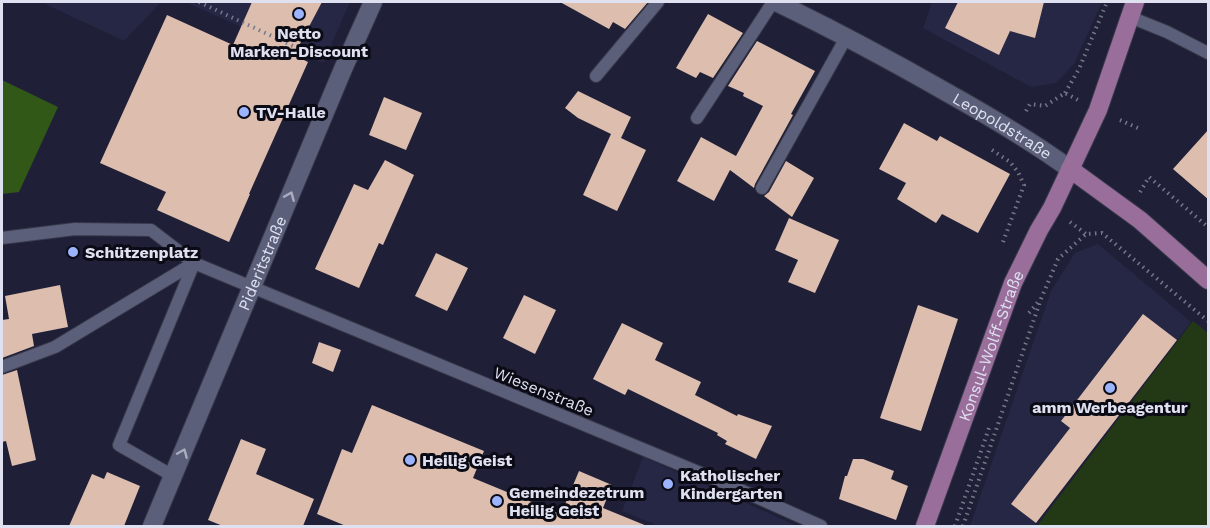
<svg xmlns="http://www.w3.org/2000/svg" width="1210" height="528" font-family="'Work Sans',sans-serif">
<rect width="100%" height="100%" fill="#1f2037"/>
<!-- built -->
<path fill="#252744" d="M41,2H161L124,41Z
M185,2H350L323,63Z
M932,2H1102L1074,64L1056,83L1031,87L923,28Z
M1098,244L1191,322L1034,526H970L1051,291L1075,253Z
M643,457L797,526H653L654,524L622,511Z"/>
<!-- green -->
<path fill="#233915" d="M1193,321L1208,333V526H1037Z"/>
<!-- forest -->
<path fill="#325817" d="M2,80L58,107L19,192L2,194Z"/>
<!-- building -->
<path fill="#ddbdad" d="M252,2H322L294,55L308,62L249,194H250L229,242L157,210L166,192L100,163L167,15L233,45Z
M560,2H648L625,29L613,22L609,29Z
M958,2H1044L1035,38L1010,31L999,55L945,28Z
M708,14L743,33L713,78L700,72L696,78L676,68Z
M757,41L815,71L791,114L793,115L755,184L754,188L730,170L714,201L677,181L701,137L736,156L763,106L743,96L744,93L728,86Z
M578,91L631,117L621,138L646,150L617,211L583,195L611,134L578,118L565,108Z
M384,97L422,113L406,150L369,135Z
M904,123L937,141L940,136L1010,174L978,233L942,214L936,223L897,199L906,183L879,169Z
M1209,129V200L1173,169Z
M385,160L414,175L383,245L379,243L359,288L315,269L354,184L368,190Z
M786,161L814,178L792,217L764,196L769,192Z
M789,218L839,240L815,293L788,282L798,260L775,250Z
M436,253L468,268L447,311L415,296Z
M60,285L68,327L32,334L34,346L2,358V320L9,319L5,296Z
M524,295L556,310L535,354L503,338Z
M918,305L958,319L921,431L880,418Z
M1143,314L1177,340L1036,523L1011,504L1070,428L1061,421Z
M622,323L663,343L655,360L701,382L695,395L737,416L738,414L772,426L756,459L725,444L727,441L717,435L718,433L628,389L625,395L593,379Z
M319,342L341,350L333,372L312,363Z
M17,370L36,460L12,466L6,441L2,442V375Z
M372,405L484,451L473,478L561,514L579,471L612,485L603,508L647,526H346L317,514L342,449L352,453Z
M241,439L266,449L256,474L314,499L303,526H223L208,520Z
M853,459H863L894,471L891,479L908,486L896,520L839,499L845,476H847Z
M107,472L140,486L124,526H69L92,474L104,479Z"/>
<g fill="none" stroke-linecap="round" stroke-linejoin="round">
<!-- service casing -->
<g stroke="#38394c" stroke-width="14">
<path id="service" d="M1130,17L1167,32L1208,53
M596,76L658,2
M697,118L773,2
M762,188L847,36
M2,238L75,229L151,230L194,263L727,484L821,526
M2,367L55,347L194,263
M173,476L119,445L194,263"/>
</g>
<!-- minor casing -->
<g stroke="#38394c" stroke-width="20">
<g id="minor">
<path id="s1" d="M776,2C834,30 890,60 946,92C989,116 1030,140 1070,169"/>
<path id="s2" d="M152,526L343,69L373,2"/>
</g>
</g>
<!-- primary casing -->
<g stroke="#38394c" stroke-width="20">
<g id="primary">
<path d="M1070,169L1140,220L1208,280"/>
<path id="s3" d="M925,526L1013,283L1039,230L1052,208L1098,110L1135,2"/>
</g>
</g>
<!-- path -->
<path stroke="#75778a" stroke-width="4" stroke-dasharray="1.5 4.5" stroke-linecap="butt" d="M199,2L323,60
M1065,93L1079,69L1107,2
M1026,111L1030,104L1045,106L1065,93L1078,100
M1120,120L1140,129
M992,150L1010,162L1018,172L1024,185L1003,242
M1140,192L1149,177L1208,227
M1070,222L1086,234
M1029,313L1039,301
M955,526L989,428
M963,526L1041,299L1058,259L1086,234L1102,233L1208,321"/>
<!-- service -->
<use href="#service" stroke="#5c5f79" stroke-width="12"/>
<!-- minor -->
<use href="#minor" stroke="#5c5f79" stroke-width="18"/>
<!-- primary -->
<use href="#primary" stroke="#9a6e9b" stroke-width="18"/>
</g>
<!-- one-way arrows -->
<defs><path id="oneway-chevron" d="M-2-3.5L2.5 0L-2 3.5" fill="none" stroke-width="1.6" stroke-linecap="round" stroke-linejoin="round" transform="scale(1.5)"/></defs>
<g stroke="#abadc1">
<use href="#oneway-chevron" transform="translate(290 196) rotate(-67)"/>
<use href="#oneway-chevron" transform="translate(183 453) rotate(-67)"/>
</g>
<!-- markers -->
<g fill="#9cb4fd" stroke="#0a0b15" stroke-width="2">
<circle cx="299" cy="14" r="6"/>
<circle cx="244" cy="112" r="6"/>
<circle cx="73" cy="252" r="6"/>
<circle cx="1110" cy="388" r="6"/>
<circle cx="410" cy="460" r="6"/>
<circle cx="668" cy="484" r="6"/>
<circle cx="497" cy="501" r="6"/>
</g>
<g text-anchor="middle" stroke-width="6" stroke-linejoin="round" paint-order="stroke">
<!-- poi labels -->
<g font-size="16" font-weight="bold" fill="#dfe1f1" stroke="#0a0b15" text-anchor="start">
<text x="299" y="39" text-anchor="middle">Netto<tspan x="299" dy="18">Marken-Discount</tspan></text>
<text x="256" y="118">TV-Halle</text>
<text x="85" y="258">Schützenplatz</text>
<text x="1110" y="413" text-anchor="middle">amm Werbeagentur</text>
<text x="422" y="466">Heilig Geist</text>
<text x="680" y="481">Katholischer<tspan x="680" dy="18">Kindergarten</tspan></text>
<text x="509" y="498">Gemeindezetrum<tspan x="509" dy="18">Heilig Geist</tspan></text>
</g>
<!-- street labels -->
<g font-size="16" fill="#dfe1f1" stroke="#0a0b15">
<text dy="6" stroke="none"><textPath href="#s1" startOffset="258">Leopoldstraße</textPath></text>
<text dy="6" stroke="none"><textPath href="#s2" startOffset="285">Pideritstraße</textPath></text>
<text dy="6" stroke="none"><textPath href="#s3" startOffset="192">Konsul-Wolff-Straße</textPath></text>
<text transform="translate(544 391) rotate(22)" y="6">Wiesenstraße</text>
</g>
</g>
<!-- border -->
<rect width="1210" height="528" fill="none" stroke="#dfe1f1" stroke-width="6"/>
</svg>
